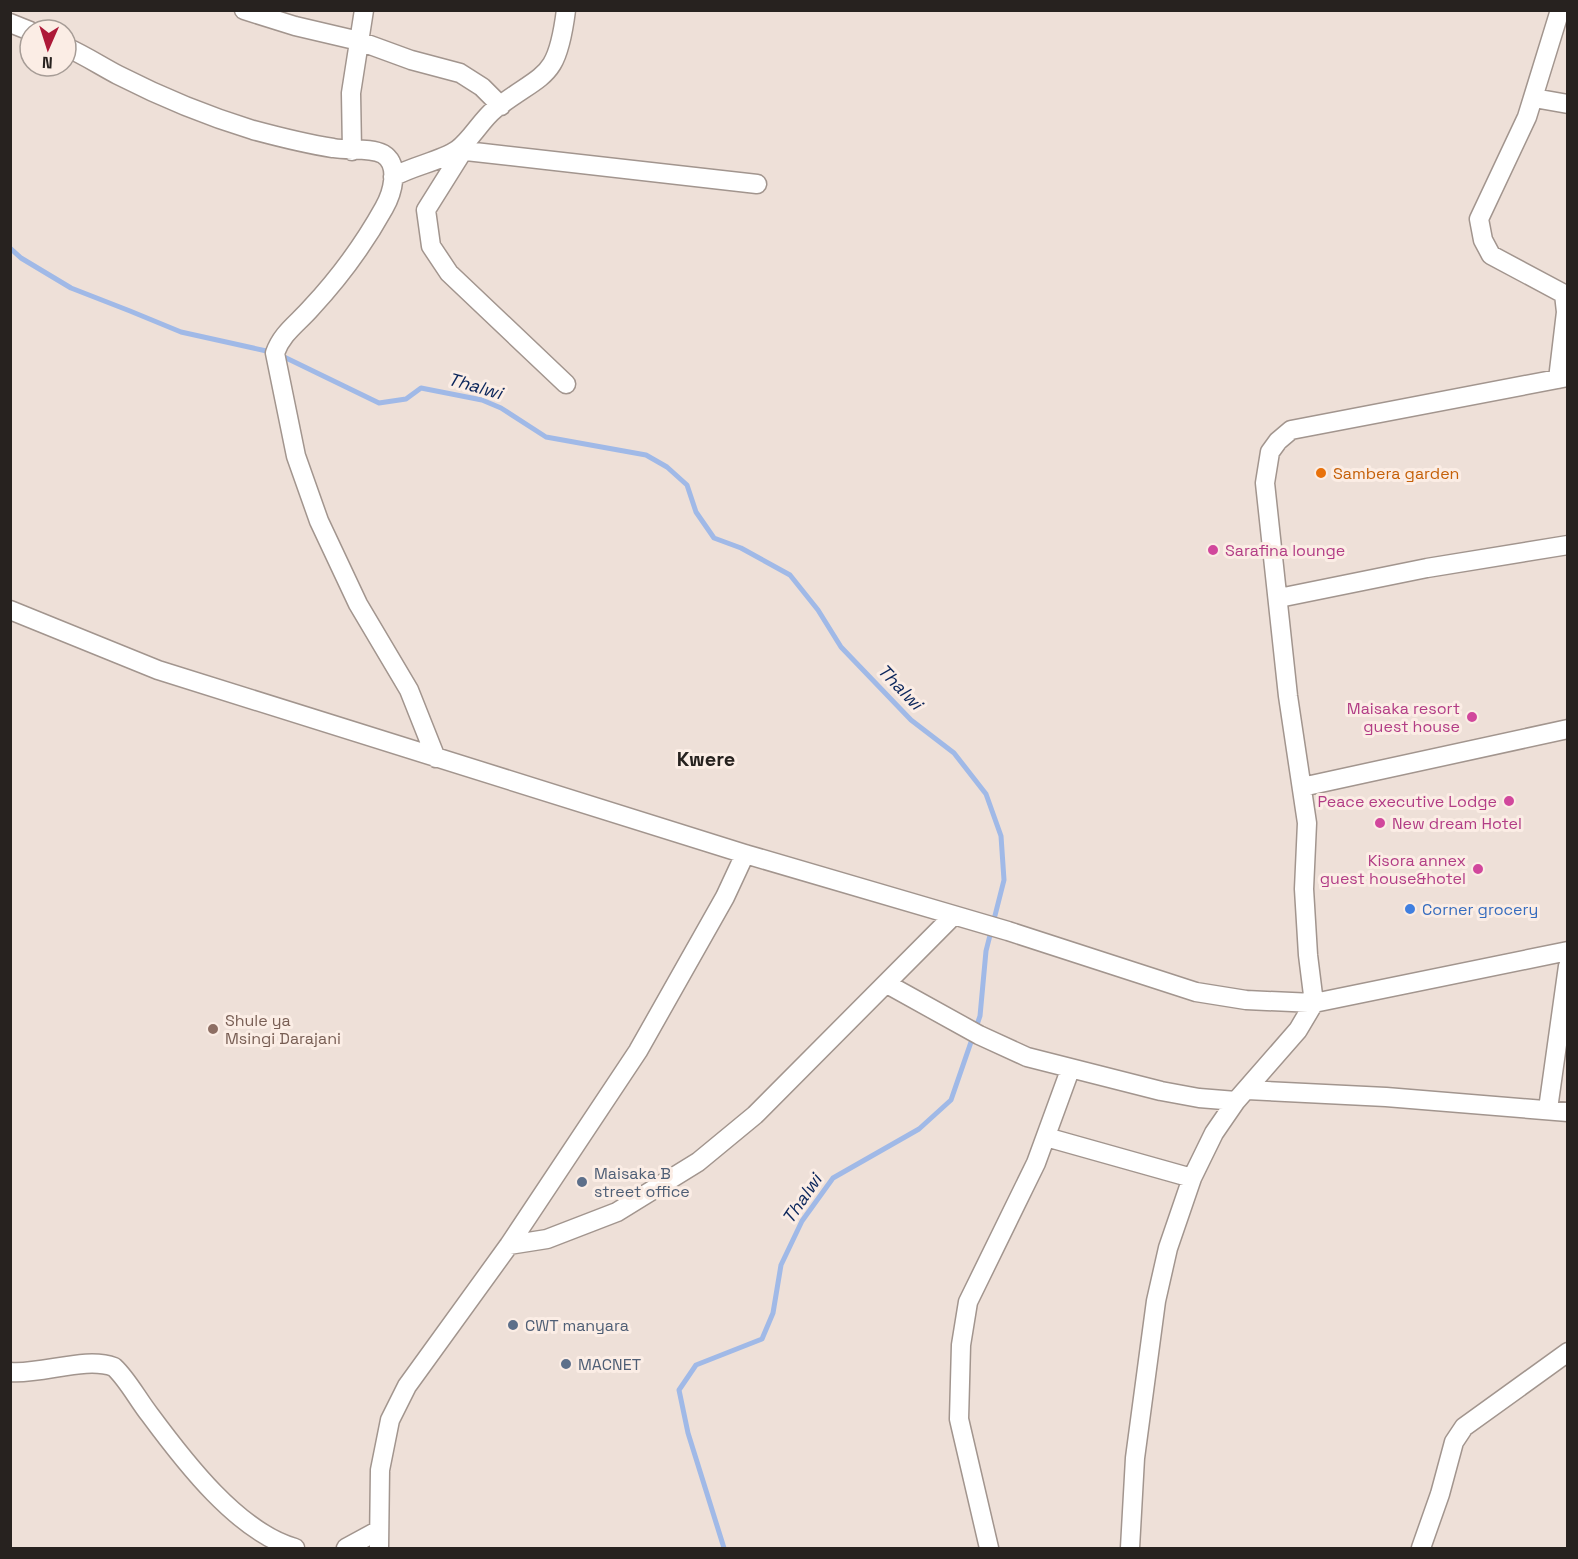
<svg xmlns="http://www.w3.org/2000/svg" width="1578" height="1559" font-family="'Space Grotesk',sans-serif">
<rect width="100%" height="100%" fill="#eee0d8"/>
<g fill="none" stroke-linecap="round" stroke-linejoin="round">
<!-- stream -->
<path stroke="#a0b9e7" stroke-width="5" d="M10,248L21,258L71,288L130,311L181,332L271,352
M280,355L379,403L406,399L421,388L482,400L501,408L546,437L646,455L667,467L687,485L696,512L714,538L741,548L790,575L818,610L841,647L911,720L954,753L986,794L1001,836L1004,880L986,951L980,1016L951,1100L919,1129L833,1178L802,1221L781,1265L773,1313L762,1339L696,1365L679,1390L688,1433L724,1548"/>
<!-- minor casing -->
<g stroke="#a2958e" stroke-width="21">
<path id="minor" d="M244,10L295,26L359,41L411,60L460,73L482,87L501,106
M10,23L30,31
M66,47C84,55 101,66 118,75C161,97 207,116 253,130C279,137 307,144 333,148C348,151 370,147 383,154C401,165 392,194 384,208C364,244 339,278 311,308C298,323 282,333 275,353L296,456L319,521L358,604L409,690L436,758
M1534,98L1568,104
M457,150L757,184
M352,151L351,93L364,10
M463,151L426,210L431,246L449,273L566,384
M393,177C412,166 441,161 457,150C472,139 481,120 495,109C545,71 557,81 566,10
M1558,379L1566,312L1564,294L1491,255L1483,240L1479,219L1527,117L1560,10
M1279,598L1427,568L1568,545
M10,610L158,670L745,854L1008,931L1196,992L1246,1000L1314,1003L1568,951
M1302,787L1568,729
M887,984L979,1035L1027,1057L1161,1091L1199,1098L1236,1101
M1247,1090L1386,1097L1568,1112
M1548,1109L1568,966
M1046,1137L1192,1178
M509,1245L547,1239L617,1212L698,1162L755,1115L953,916
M10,1372C42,1375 85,1356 114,1367C128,1380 138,1400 150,1415C184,1461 238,1532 295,1548
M346,1548L379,1530
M379,1548L380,1470L390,1420L407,1386L509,1245L638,1051L725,897L745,854
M989,1548L959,1419L961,1345L968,1302L1036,1163L1070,1070
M1130,1548L1135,1458L1156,1301L1168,1248L1192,1178L1214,1133L1236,1101L1298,1030L1314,1003L1308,955L1304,889L1307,823L1288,696L1265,483L1270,452L1278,441L1291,430L1568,377
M1421,1548L1440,1494L1454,1442L1464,1427L1568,1352"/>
</g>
<!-- minor -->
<use href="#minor" stroke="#fff" stroke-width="18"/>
</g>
<!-- markers -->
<circle fill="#e8710a" stroke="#fbede5" stroke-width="2" cx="1321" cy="473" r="6"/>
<g fill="#d1479c" stroke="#fbede5" stroke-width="2">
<circle cx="1213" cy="550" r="6"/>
<circle cx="1472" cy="717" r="6"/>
<circle cx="1509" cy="801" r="6"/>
<circle cx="1380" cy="823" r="6"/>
<circle cx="1478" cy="869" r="6"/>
</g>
<circle fill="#3f7fe0" stroke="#fbede5" stroke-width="2" cx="1410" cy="909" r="6"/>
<circle fill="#8d6e63" stroke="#fbede5" stroke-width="2" cx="213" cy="1029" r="6"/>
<g fill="#5c6f8a" stroke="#fbede5" stroke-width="2">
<circle cx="582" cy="1182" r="6"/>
<circle cx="513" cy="1325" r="6"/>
<circle cx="566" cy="1364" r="6"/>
</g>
<g text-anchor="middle" stroke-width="6" stroke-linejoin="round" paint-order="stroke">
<!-- food labels -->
<g font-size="16" fill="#c56008" stroke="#fbede5" text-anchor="start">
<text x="1333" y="479">Sambera garden</text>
</g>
<!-- hotel labels -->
<g font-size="16" fill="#b23c85" stroke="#fbede5" text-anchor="end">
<text x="1225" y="556" text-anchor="start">Sarafina lounge</text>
<text x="1460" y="714">Maisaka resort<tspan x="1460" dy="18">guest house</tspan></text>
<text x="1497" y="807">Peace executive Lodge</text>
<text x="1392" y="829" text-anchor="start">New dream Hotel</text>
<text x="1466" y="866">Kisora annex<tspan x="1466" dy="18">guest house&amp;hotel</tspan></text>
</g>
<!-- shop labels -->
<g font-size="16" fill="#366cbe" stroke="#fbede5" text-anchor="start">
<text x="1422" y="915">Corner grocery</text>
</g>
<!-- education labels -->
<g font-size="16" fill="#785e54" stroke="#fbede5" text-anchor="start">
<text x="225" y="1026">Shule ya<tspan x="225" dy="18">Msingi Darajani</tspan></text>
</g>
<!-- service labels -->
<g font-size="16" fill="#4e5e75" stroke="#fbede5" text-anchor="start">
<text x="594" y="1179">Maisaka B<tspan x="594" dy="18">street office</tspan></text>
<text x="525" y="1331">CWT manyara</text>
<text x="578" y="1370">MACNET</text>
</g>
<!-- water labels -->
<g font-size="18" font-style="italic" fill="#0a255b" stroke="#fbede5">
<text transform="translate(475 386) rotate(16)" y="6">Thalwi</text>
<text transform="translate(900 687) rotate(46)" y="6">Thalwi</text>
<text transform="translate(802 1199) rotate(-56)" y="6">Thalwi</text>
</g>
<!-- quarter labels -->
<g font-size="20" font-weight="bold" fill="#27221f" stroke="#fbede5">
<text x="706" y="766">Kwere</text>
</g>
</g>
<!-- border -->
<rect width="1578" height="1559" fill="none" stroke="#27221f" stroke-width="24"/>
<!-- north arrow -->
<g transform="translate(48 48) rotate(183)"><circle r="28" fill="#fbede5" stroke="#a69c96" stroke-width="1.5"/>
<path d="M0-4.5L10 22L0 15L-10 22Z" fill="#ad1938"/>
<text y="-9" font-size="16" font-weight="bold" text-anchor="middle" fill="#27221f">N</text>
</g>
</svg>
